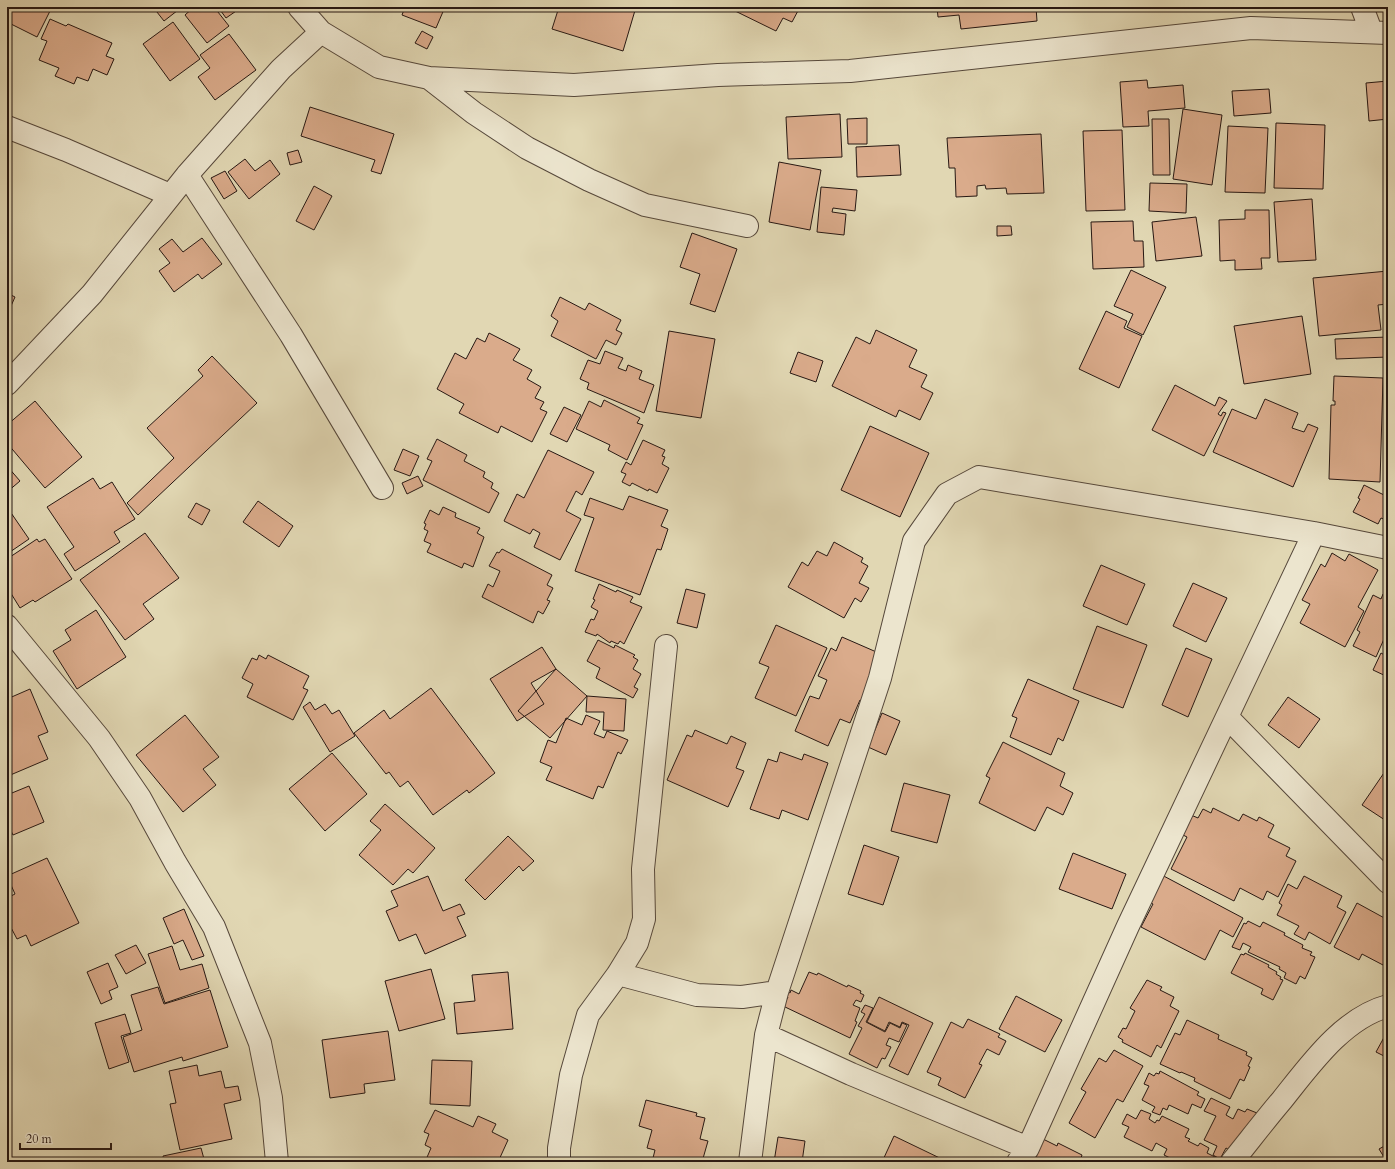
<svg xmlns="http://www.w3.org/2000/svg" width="1395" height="1169" font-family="Cardo,serif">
<rect width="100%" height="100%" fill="#e1d7b3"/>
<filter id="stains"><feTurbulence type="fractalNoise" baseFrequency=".005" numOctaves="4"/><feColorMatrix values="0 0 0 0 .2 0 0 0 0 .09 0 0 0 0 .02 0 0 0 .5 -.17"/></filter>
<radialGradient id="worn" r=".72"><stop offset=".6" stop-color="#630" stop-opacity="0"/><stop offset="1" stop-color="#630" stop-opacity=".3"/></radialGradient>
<!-- building -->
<path fill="#daab8b" stroke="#271813" d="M7,7H52L37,37L7,22Z
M153,7H182L164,21Z
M194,7H214L229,26L207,43L185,15Z
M218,7H242L226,18Z
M405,7H445L436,28L402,15Z
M559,7H636L623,51L552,29Z
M800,7L792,22L783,18L776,31L729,8Z
M937,7H1036L1037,21L961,29L959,15L938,17Z
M50,19L66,26L68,24L112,43L106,56L114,59L107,75L93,69L88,81L77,77L74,84L55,76L59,68L39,60L47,41L41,39Z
M173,22L200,59L170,81L143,44Z
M422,31L433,37L427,49L415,43Z
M229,34L256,70L215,100L198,77L210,68L200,55Z
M1147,80L1148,88L1183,85L1185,108L1148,111L1149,126L1123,127L1120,82Z
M1388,81V119L1369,121L1366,83Z
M1269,89L1271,113L1234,116L1232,91Z
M310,107L394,134L381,174L371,171L375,160L301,136Z
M1183,109L1222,115L1212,185L1173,179Z
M840,114L842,157L788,159L786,117Z
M867,118V144H848L847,119Z
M1152,119H1169L1170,175H1153Z
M1276,123L1325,125L1323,189L1274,188Z
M1228,126L1268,128L1265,193L1225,192Z
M1122,130L1125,210L1086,211L1083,131Z
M7,131L13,133L7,156Z
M1041,134L1044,193L1007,194L1006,188L986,189L985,185L977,186V196L956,197L955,168H949L947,138Z
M899,145L901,175L857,177L856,147Z
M298,150L302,162L290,165L287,153Z
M245,159L255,171L270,160L280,174L249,199L228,172Z
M779,162L821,170L810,230L769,222Z
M225,171L237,191L224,199L211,178Z
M1150,183L1187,184L1186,213L1149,211Z
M314,186L332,196L314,230L296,221Z
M821,187L857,190L855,211L833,208L832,212L846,214L844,235L817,232Z
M1312,199L1316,260L1278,262L1274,202Z
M1245,210H1269L1270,258H1261L1262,269L1235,270V260L1220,261L1219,220L1245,219Z
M1196,217L1202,256L1156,261L1152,222Z
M1133,221L1134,241H1143L1144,267L1093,269L1091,222Z
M997,226H1011L1012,235L997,236Z
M692,233L737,249L715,312L690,304L700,274L680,267Z
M202,238L222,264L202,279L198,274L174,292L159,271L170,263L159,249L172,239L183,252Z
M1131,270L1166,287L1143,335L1127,327L1133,314L1114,306Z
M1388,271V304L1378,305L1381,330L1319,336L1313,278Z
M7,293L15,297L7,315Z
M560,297L585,310L589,303L621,320L616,330L622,333L616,345L606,340L596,359L551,336L558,321L551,316Z
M1106,311L1127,321L1124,328L1142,336L1119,388L1079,369Z
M1302,316L1311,374L1244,384L1234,326Z
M876,330L917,350L909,367L927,375L921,387L933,393L920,420L899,410L896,417L832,386L856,337L870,344Z
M669,331L715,339L701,418L656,411Z
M489,333L520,349L513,360L532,370L527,379L541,387L535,398L544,402L540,409L547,412L532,442L501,426L498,433L459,413L464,404L437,389L455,353L466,359L477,338L485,342Z
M1388,337V357L1336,359L1335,339Z
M605,351L623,358L618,368L626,371L628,365L642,371L639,379L654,385L644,413L587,389L589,383L580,379L588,360L600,364Z
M798,352L823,361L816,382L790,373Z
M212,356L257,403L138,515L127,503L174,458L147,428L203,376L198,370Z
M1334,376L1383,378L1380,482L1329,479L1331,405H1335V401H1333Z
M1175,385L1215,406L1219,397L1227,401L1218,414L1221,416L1223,412L1226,413L1204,456L1152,430Z
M1265,399L1298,413L1292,428L1304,432L1308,424L1318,428L1293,487L1213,452L1232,409L1256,419Z
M604,400L640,418L637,423L643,425L627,460L608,450L610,445L576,429L589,401L601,407Z
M35,401L82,457L45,488L7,443V425Z
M564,407L581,415L567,442L550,434Z
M870,426L929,453L900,517L841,490Z
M437,439L467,455L464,461L485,472L483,477L493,483L491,488L499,493L489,513L423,480L432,461L427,459Z
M643,440L665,450L662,456L665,457L662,464L669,468L657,493L649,489L648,491L632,483L630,486L622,482L626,474L621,472L626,462L631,465Z
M403,449L419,456L410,476L394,470Z
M548,450L594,472L582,495L576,491L566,511L581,519L560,560L534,547L540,533L533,529L530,534L504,521L517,494L524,498Z
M7,466L20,481L7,492Z
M418,476L423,486L407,494L402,483Z
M93,478L100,489L112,482L135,519L114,532L120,542L75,571L64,554L74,547L47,507Z
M1364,485L1388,497V516L1386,520L1381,518L1378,524L1353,512L1360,499L1358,498Z
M629,496L668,510L661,526L668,529L661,550L657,549L640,595L575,571L594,518L584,515L590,498L623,510Z
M258,501L293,526L279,547L243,522Z
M196,503L210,510L202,525L188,517Z
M7,507L29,539L7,554Z
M443,507L456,513L455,517L480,528L477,533L484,537L473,567L464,563L462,568L427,552L431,544L424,541L428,531L424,529L426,524L424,523L430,510L439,515Z
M145,533L179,578L143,604L154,619L125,640L80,580Z
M37,539L39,542L45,539L72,579L35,602L33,600L20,608L7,587V559Z
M834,542L863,558L861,562L868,566L859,583L869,588L861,602L855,598L844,618L788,587L802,562L808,566L817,551L827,556Z
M502,549L552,575L547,585L553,588L547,600L550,601L543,614L538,611L533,623L482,597L488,584L493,587L500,571L489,566L497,552L499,553Z
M1332,553L1345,561L1349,554L1378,570L1358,607L1364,611L1345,647L1300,623L1310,604L1302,600L1321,564L1325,567Z
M1101,565L1145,584L1127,625L1083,606Z
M1193,583L1227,598L1206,642L1173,626Z
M599,584L616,592L617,590L633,597L630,602L642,607L624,644L620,641L618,644L611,641L610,643L597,634L596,636L585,632L591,619L594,620L598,611L591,607L595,600L593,599Z
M686,589L705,594L697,628L677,623Z
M1387,593L1388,641L1384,639L1376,657L1353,646L1360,632L1357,630L1373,595L1381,599L1383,594L1386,595Z
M96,610L126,657L77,689L53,651L71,640L65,630Z
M776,625L827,648L796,716L755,698L769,667L759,663Z
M1097,626L1147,645L1123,708L1073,689Z
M842,637L881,654L866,703L860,700L850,723L840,719L828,746L795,731L810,696L819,699L827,680L818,676L831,648L836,651Z
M598,640L614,648L615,645L635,655L633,657L638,660L633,669L641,674L634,687L638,689L633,698L596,678L600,668L587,661Z
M542,647L556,669L531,683L544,704L517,721L490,679Z
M1186,648L1212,659L1188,717L1162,705Z
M1381,653L1388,657V677L1373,670Z
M259,655L266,659L268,655L309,676L303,688L308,690L293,720L247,697L253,684L242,678L252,658L257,660Z
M556,669L587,696L550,738L518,711Z
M1028,679L1079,701L1063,741L1058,738L1051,755L1010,737L1017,718L1012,716Z
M431,688L495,773L469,793L467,790L433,815L408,781L400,787L389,772L386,774L354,733L384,710L390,719Z
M30,689L48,732L38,736L48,759L8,776L7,699Z
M587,696L626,699L624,731L603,730L604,712H586Z
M1288,697L1320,719L1299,748L1268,725Z
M310,702L315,710L325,704L332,714L339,710L355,736L330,752L303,707Z
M882,713L900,721L886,755L868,747Z
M185,715L219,757L203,769L216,785L183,812L136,755Z
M586,715L600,721L594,734L604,738L607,731L628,740L621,754L618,752L603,788L598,786L593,799L546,780L552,767L540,762L548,740L556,743L566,718L582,725Z
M695,730L727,744L731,736L746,743L736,768L744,771L728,807L667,780L687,735L692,737Z
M1003,742L1065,773L1060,786L1073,793L1063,815L1047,807L1035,831L979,803L990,778L986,776Z
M780,752L802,760L804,754L828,763L808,820L782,810L779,819L750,809L768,759L777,762Z
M332,753L367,794L325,831L289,789Z
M1388,767V822L1362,805Z
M904,783L950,795L937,843L891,831Z
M29,786L44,822L13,835L7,823V795Z
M385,804L435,848L413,873L408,869L393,885L359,855L381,830L370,821Z
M1213,808L1239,821L1243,814L1257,821L1259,817L1274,825L1268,837L1290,848L1286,856L1296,861L1278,897L1267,891L1263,900L1240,888L1234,901L1171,869L1187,837L1181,834L1191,815L1198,818L1203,809L1211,813Z
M508,836L534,861L523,871L519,866L485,900L465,880Z
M864,845L899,857L883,905L848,894Z
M1073,853L1126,874L1112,909L1059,889Z
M47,858L79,923L31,946L26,935L17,939L7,920V898L15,894L7,876Z
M1158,873L1243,918L1233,937L1220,930L1205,960L1141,927L1153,904L1144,900Z
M428,876L443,911L460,904L465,914L457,917L466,936L425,954L416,934L399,941L386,911L398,906L391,891Z
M1304,876L1342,896L1337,907L1346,912L1330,944L1309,932L1305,940L1294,934L1299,926L1277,915L1282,905L1279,903L1288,884L1297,889Z
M1357,903L1388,920V956L1383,965L1362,954L1359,960L1334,947Z
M184,909L204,956L192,960L183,940L174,944L163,918Z
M1248,921L1260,927L1263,922L1285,933L1284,935L1303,945L1302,948L1312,952L1310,955L1315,957L1305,979L1300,976L1296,984L1284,978L1286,973L1279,969L1280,967L1248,952L1251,947L1243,943L1240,950L1232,947L1244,923L1246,924Z
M136,945L146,963L126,974L115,955Z
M172,946L180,970L202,964L209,988L165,1003L148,954Z
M1245,953L1269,965L1268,967L1277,972L1276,974L1281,977L1280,979L1283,980L1273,1000L1261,994L1263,989L1231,973L1241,954L1244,955Z
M108,963L118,987L109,991L112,999L101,1004L87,972Z
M431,969L445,1019L399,1031L385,981Z
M508,972L513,1029L457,1034L454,1003L475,1001L472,975Z
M809,972L817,975L818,973L847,987L848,985L861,991L860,993L864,995L861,1002L856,1000L853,1005L860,1008L855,1021L857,1022L850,1038L783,1006L788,997L785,996L787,991L790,993L791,990L799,994Z
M1147,980L1162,987L1160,990L1174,997L1170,1006L1179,1011L1161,1048L1157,1045L1151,1057L1122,1042L1123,1040L1118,1037L1123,1028L1126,1029L1135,1011L1130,1008Z
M158,987L164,1004L210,990L228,1047L183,1061L182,1057L134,1072L123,1037L142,1030L131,995Z
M1016,996L1062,1020L1045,1052L999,1029Z
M879,997L933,1023L908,1075L889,1066L909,1025L902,1022L900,1027L889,1022L885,1031L867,1022Z
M865,1005L873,1008L866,1022L885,1032L890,1023L900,1028L902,1023L907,1025L899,1042L889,1038L886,1045L891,1047L885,1059L882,1058L877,1068L849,1054L862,1028L858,1026L865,1014L861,1012Z
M125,1014L131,1033L121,1036L129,1062L109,1069L95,1023Z
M968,1019L1000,1034L998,1037L1006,1041L999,1055L987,1049L979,1064L982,1065L965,1098L938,1085L941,1078L927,1072L951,1022L963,1028Z
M1187,1020L1219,1035L1218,1039L1247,1052L1246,1055L1252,1058L1248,1066L1250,1067L1244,1081L1240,1079L1230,1099L1194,1081L1195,1078L1181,1072L1180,1073L1160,1064L1175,1033L1180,1035Z
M1388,1030V1058L1376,1052Z
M388,1031L395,1080L364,1084L365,1093L330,1098L322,1040Z
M1114,1050L1143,1066L1123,1102L1117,1099L1095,1138L1069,1123L1086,1092L1081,1089L1099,1058L1106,1062Z
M432,1060L472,1061L470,1106L430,1104Z
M197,1065L199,1076L221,1071L225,1088L238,1086L241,1100L224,1104L232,1139L180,1150L170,1104L176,1103L169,1071Z
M1160,1071L1199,1092L1197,1095L1205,1099L1201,1108L1192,1104L1188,1114L1169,1105L1167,1110L1163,1108L1160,1115L1152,1112L1155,1107L1142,1100L1149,1086L1144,1084L1149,1073L1154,1076L1156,1073L1159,1074Z
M1211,1098L1230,1107L1226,1115L1233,1119L1238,1109L1245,1112L1247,1109L1257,1113L1233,1152L1226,1148L1220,1159L1213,1155L1217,1146L1204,1140L1216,1116L1204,1111Z
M646,1100L697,1113L696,1116L705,1118L700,1139L708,1141L702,1162H652L655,1150L647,1148L652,1130L639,1126Z
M435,1110L473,1127L478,1116L496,1124L492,1132L508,1140L498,1162L492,1158L490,1162H425L431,1148L425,1145L429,1134L424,1132Z
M1141,1110L1151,1114L1149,1119L1155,1123L1157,1120L1159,1121L1162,1116L1189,1129L1185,1137L1190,1139L1188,1141L1198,1146L1200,1143L1209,1148L1207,1153L1217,1158L1216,1161L1218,1162H1178L1164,1155L1167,1149L1156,1143L1152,1151L1124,1137L1129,1127L1122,1124L1127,1114L1136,1119Z
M894,1136L948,1162H882Z
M778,1137L805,1141L802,1162H774Z
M1041,1138L1057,1146L1058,1143L1082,1155L1081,1158L1086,1161L1033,1162L1037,1155L1033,1154Z
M1388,1144V1162H1387L1379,1149Z
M201,1148L204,1159L187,1162H164L163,1156Z"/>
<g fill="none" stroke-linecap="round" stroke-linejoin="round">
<!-- minor casing -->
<g stroke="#56483b" stroke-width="24">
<path id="minor" d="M299,7L321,32L379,67L429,78L574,85L718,75L850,71L1251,28L1388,33
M1362,7L1371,31
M429,78L474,113L527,148L589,180L645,205L747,226
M7,127L66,150L170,195
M187,175L291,335L382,488
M7,384L92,294L187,175L281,69L321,32
M7,626L99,738L140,798L175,862L214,927L260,1043L271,1098L277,1162
M1227,717L1388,882
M618,974L697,995L742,997L777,992
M766,1035L851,1074L1028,1148
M559,1162V1148L571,1075L588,1015L618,974L637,943L644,919L643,869L666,646
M750,1162L766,1035L777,992L880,678L914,541L947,494L979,477L1314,533L1388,548
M1018,1162L1028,1148L1128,926L1314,533
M1232,1162C1249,1141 1265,1120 1282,1100C1310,1065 1343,1018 1388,1006"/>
</g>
<!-- minor -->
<use href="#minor" stroke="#ece5ce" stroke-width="22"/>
</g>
<!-- margin -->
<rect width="1395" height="1169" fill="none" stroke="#e1d7b3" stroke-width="24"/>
<rect x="8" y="8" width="1379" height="1153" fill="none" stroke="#271813" stroke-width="2"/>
<rect x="12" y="12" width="1371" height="1145" fill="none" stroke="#271813"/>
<!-- scale -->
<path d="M20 1143v6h91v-6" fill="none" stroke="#271813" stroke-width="2"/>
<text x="26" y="1143" font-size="12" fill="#271813" stroke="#ece5ce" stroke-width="3" paint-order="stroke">20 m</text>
<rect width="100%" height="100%" filter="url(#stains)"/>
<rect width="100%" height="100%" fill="url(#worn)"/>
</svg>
